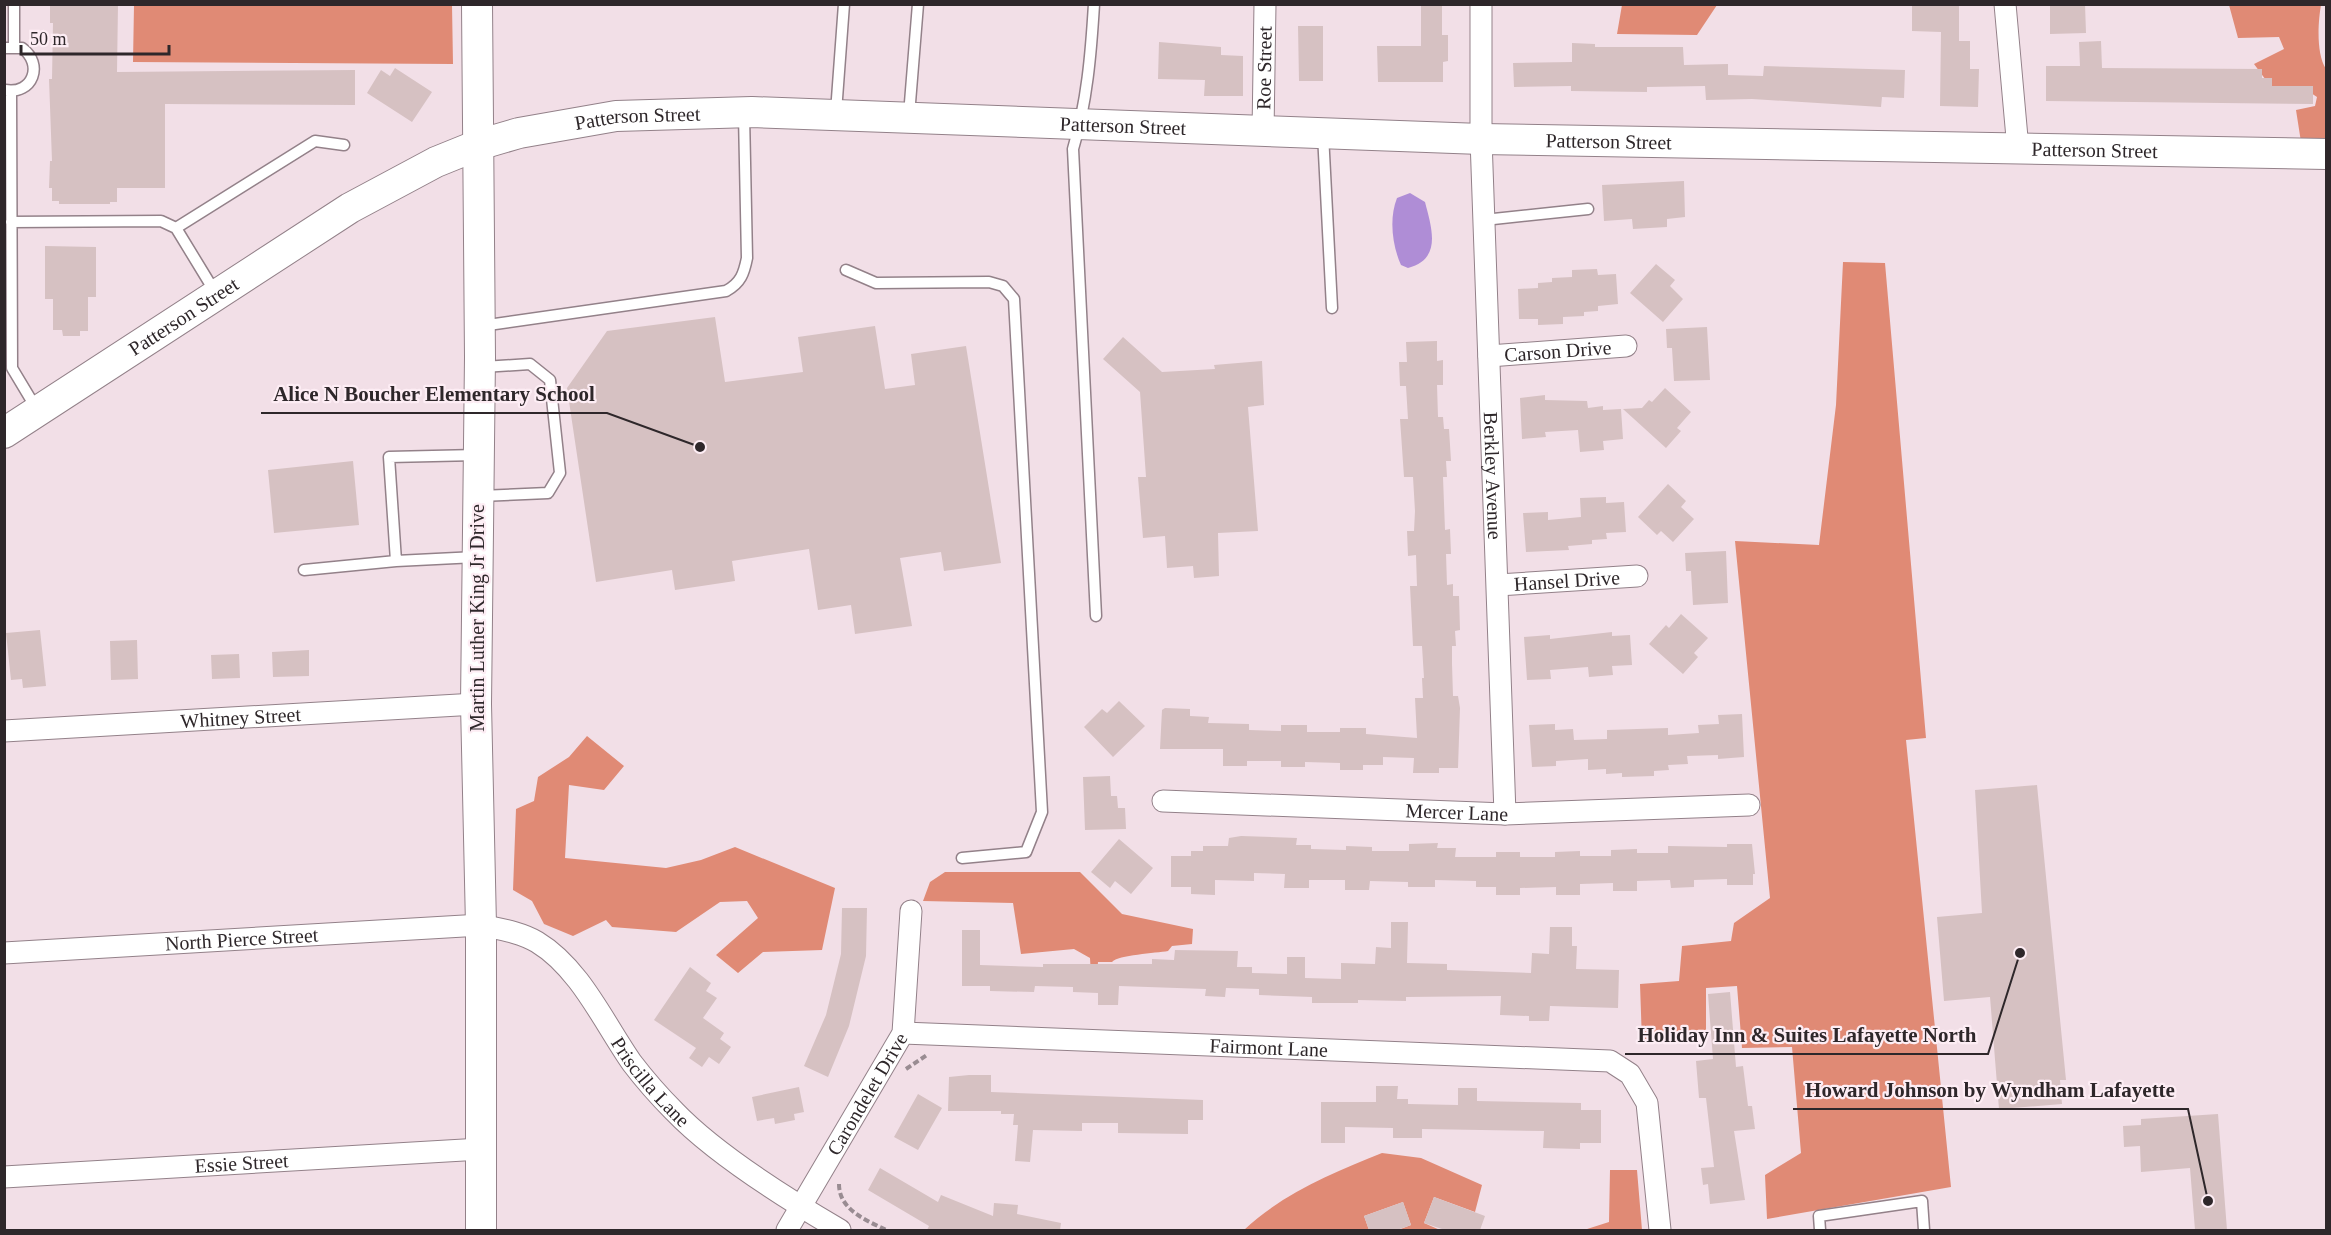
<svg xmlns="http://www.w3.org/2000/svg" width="2331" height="1235" font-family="Georgia,serif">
<rect width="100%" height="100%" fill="#f2dfe7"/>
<!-- forest -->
<path fill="#e08a75" d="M134,5H452L453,64L133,62Z
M1622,5V4L1717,5L1697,35L1617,34Z
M2229,5H2321C2318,22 2316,54 2326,69V143L2301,142L2296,110L2315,106L2317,97L2305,89L2277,95L2254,64L2284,49L2279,37L2238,38Z
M1843,262L1885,263L1926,738L1906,740L1951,1187L1767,1219L1765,1175L1801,1153L1792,1047L1742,1048L1737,986L1706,988V1037L1642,1042L1640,984L1679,981L1682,946L1731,941L1734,923L1770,898L1735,541L1819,545L1836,405Z
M587,736L624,766L604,790L569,785L565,858L666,868L701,860L735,847L835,888L822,950L763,952L738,973L716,955L758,918L747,901L720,902L676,932L612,927L606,920L573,936L544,924L532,901L513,890L516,809L534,801L538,777L569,757Z
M945,872H1080L1122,914L1193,929L1192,944L1172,946L1168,951C1156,953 1118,955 1112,962H1098L1097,974L1091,975L1090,958L1074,949L1021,954L1013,903L923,901L930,882Z
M1382,1153L1421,1158L1482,1185L1475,1212L1434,1197L1424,1223L1440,1230H1398L1411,1225L1403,1202L1364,1216L1369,1230H1244C1282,1194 1334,1172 1382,1153Z
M1610,1170H1637L1642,1230H1584L1609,1222Z"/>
<!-- water -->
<path fill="#af8dd6" d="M1410,193L1425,202C1432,229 1442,259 1408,268L1401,265C1392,245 1389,218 1397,198Z"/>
<!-- building -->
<path fill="#d6c1c2" d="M50,4H118L117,72L355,70V105L165,104V188H117V202H110V204H59V201H52V188H49L50,161H52L49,79H52L53,23H50Z
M1421,4H1442V35H1448V61L1443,62V82H1378L1377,46H1421Z
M1912,4H1959V41H1970V69H1979L1978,107L1940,106L1941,32L1912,31Z
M2050,4H2085L2086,33L2050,34Z
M1298,26H1323V81H1299Z
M2101,41L2102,68L2262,69V78H2272V86H2313V104L2046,101V66H2080L2079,42Z
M1159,42L1221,47V55L1243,56V96H1204L1205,80L1158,79Z
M1572,43L1595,44V47H1683L1684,65L1728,64V75L1763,76L1764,66L1905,70L1904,98L1882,97L1881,107L1752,99L1706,100L1705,86L1647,87V92L1571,91V86L1514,87L1513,63L1572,62Z
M395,68L432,92L412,122L367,93L381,70L390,76Z
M1684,181L1685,217L1667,219V227L1633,229L1632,219L1604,221L1602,185Z
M45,246L96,247V297H88V331H80V336H63L62,330H53V299H45Z
M1656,264L1675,280L1670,286L1683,299L1663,322L1630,293Z
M1597,269L1598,275L1616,274L1618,304L1598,306V311L1584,312V316L1563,317V324L1538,325V319H1519L1518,289L1538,288V283L1552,282V278L1572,277V270Z
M715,317L725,382L803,372L798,337L875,326L885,389L915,385L911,354L966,346L1001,563L944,571L941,552L900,558L912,626L855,634L851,605L818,610L809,549L732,561L735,581L675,590L672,570L596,582L567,388L607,331Z
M1707,327L1710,380L1674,381L1672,348H1667L1666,329Z
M1123,337L1162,372L1215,369L1214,365L1262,361L1264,405L1248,407L1258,531L1218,533L1219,576L1194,578L1193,566L1167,568L1165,536L1143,538L1138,477H1146L1140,392L1103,359Z
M1437,341V361L1443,360V385H1437L1438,417H1443L1444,429H1449L1451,461H1446L1447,477H1443L1445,530L1450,529L1451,554H1446L1447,585L1453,584V596H1459L1460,630L1455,631L1456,646H1452V664L1453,696H1458L1460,708L1458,768H1439V773H1413L1414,758L1383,757V765H1363V770H1340V763L1305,762V767H1281V761H1247V766H1223V749H1160L1162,710L1165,708L1190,709V716L1209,717L1208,723L1249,724V730L1281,731V725H1307V732H1340V728H1366V734L1417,738L1415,698H1423L1422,678H1424L1422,646H1413L1410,586H1417L1416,555L1408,556L1407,531H1414L1415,511L1413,477H1404L1400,419H1408L1406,386H1400L1399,362H1407L1406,342Z
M1665,388L1691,412L1677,428L1681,431L1666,448L1623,409L1642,408L1649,400L1652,402Z
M1545,395V400L1587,401L1588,408L1603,406V410L1621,409L1623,439L1603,441L1604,450L1580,452L1578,430L1545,432L1546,437L1522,439L1520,398Z
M353,461L359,525L274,533L268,470Z
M1668,484L1686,501L1681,507L1694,519L1673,542L1661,531L1657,535L1638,517Z
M1606,497V503L1624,502L1626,532L1606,533L1607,539L1592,540V544L1568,546L1569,550L1526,552L1523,513L1548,512V520L1581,517L1580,498Z
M1726,551L1728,603L1693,605L1691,571H1686L1685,553Z
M1681,614L1708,638L1694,653L1698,657L1683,674L1649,644L1666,625L1669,628Z
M40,630L46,686L23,688L22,679L11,680L6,633Z
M1612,632V636L1630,635L1632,665L1612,666L1613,675L1589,677L1588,667L1550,670L1551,679L1527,680L1524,637L1550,635V639Z
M137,640L138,679L111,680L110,641Z
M309,650V676L273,677L272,652Z
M239,654L240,678L212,679L211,655Z
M1119,701L1145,726L1113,757L1084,727L1102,709L1107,713Z
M1742,714L1744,757L1718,759V755L1687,756L1688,764L1668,765L1669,770L1654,771V776L1622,777V773L1606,774V769L1588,770V759L1556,761V766L1532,767L1529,725L1555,724V730L1573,729L1574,740L1607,739V730L1668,728V735L1699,733L1698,725L1719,724L1718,715Z
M1110,776L1111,796H1117L1118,808H1125L1126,829L1085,830L1083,777Z
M2037,785L2066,1080H2060L2062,1104L1999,1109L1990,997L1944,1001L1937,917L1982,913L1975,790Z
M1241,836L1297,838L1296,845H1311V849L1346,850V846L1372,847V851H1409V844L1438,843L1437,848H1456L1455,857H1496V852H1520V857H1555V852L1580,851V856H1611V850L1637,849V853H1668V846L1727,847V844H1752L1755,874H1753V885H1727V879L1694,880V887L1671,888L1670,880L1637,881V891H1613V883L1580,884V895H1556V887L1520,888V895H1496V887H1476V881L1435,880V887H1408V882L1370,881L1369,890H1345V880H1309V888H1284L1285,874L1254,873V881L1215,880V895L1191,894V887H1171V856H1191V851H1203V846H1228L1229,838Z
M1119,839L1153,868L1131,894L1115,881L1110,888L1091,872Z
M842,908H867L866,956L849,1026L828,1077L804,1066L826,1015L841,954Z
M1391,922H1408L1407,963L1447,964V970L1531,973L1532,953L1549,954L1550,927H1572V946H1577L1576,969L1619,970L1618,1008L1550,1006L1549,1021H1529V1016L1500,1015L1501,996L1406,997V1001L1358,1000V1003H1312V997L1259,995V989L1226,988L1225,997L1205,996L1206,989L1119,986L1118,1005H1098V993L1073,992V987L1035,986L1034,992L990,991V986H962V930H980V965L1043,967V964H1152V959L1174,960L1175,950L1238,951L1237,967H1252V973L1287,974V957H1305V978L1341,979V963L1375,964L1376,947L1391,948Z
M690,967L711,983L706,991L717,998L703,1018L724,1033L720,1039L731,1047L719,1064L709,1057L702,1067L689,1058L696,1048L654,1020Z
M1730,992L1736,1067L1743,1066L1748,1106H1752L1755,1129L1734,1131L1745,1200L1710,1204L1708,1184L1703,1185L1701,1168L1714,1167L1706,1098H1699L1696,1061L1713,1059L1708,994Z
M969,1075H991V1092L1203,1100V1120H1188V1134L1118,1133V1123H1082V1131L1033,1130L1030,1162L1015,1161L1018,1125H1013L1014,1114H1001V1111H948L949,1077Z
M1376,1086H1398L1397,1099H1408V1104L1458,1105V1088H1477V1101L1581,1103V1110H1601V1143H1580V1149L1543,1148L1544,1131L1422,1129V1138H1393V1128L1345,1127V1143H1321V1102H1376Z
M799,1087L804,1112L794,1114L795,1120L775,1124L774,1118L757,1121L752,1097Z
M918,1094L942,1108L918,1150L894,1137Z
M2218,1114L2227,1230H2195L2190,1168L2141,1172L2140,1146L2124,1147L2123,1126L2141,1125V1119Z
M880,1168L938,1202L941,1195L993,1216L994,1203L1018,1205L1017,1214L1061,1223L1060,1230H927L929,1226L868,1190Z
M1434,1197L1485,1216L1480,1230H1445L1424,1223Z
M1403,1202L1411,1225L1397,1230H1369L1364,1216Z"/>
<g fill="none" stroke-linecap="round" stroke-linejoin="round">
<!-- lane casing -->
<g stroke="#938189" stroke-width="13">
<path id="lane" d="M14,4V46
M1094,4C1091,54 1087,102 1073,149L1096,616
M4,48H22C44,64 33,95 5,90
M11,92L12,368L36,408
M836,112L844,4
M909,115L918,4
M1323,134L1332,308
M1484,220L1588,209
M11,222L161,221L176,228
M846,270L876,283L989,282L1003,286L1014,299L1042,812L1026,852L962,858
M215,292L176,228L315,141L344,145
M481,326L726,291C741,283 744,273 747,258L744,115
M480,496L548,493L560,473L550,380L530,364L483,367
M476,557L396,561L389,457L477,455
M304,570L396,561
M1820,1230L1819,1216L1922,1201L1924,1230"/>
</g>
<!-- street casing -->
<g stroke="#938189" stroke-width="23">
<g id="street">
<path id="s1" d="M1481,4V139L1505,814"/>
<path d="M2005,4L2018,149"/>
<path id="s2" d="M1263,132L1265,4"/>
<path id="s3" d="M1489,356L1626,346"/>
<path id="s4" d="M1498,585L1637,576"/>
<path id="s5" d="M4,731L476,704"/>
<path id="s6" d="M1163,801L1505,814L1749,805"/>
<path id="s7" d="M4,953L481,925C499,929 520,932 537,942C580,968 604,1023 632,1063C645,1080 659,1096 674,1111C716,1155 787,1199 840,1230"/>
<path id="s8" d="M903,1033L1610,1061L1630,1074L1647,1103L1660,1230"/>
<path id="s9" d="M4,1177L481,1149"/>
<path id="s10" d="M787,1230L903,1033L911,911"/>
</g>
</g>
<!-- secondary casing -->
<g stroke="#938189" stroke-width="32">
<g id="secondary">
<path d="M477,4L480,357L476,704L481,925V1230"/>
<path id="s11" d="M4,433L350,208L436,162L478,145L519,133L616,116L752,112L1481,139L2326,154"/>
</g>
</g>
<!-- path -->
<path stroke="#998c92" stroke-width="4" stroke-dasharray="6 3" stroke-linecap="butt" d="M906,1069L927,1055
M839,1184C839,1210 866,1220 886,1230"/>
<!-- lane -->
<use href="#lane" stroke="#fff" stroke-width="10"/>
<!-- street -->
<use href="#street" stroke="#fff" stroke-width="21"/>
<!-- secondary -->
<use href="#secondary" stroke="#fff" stroke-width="30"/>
</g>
<g text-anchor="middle" stroke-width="4.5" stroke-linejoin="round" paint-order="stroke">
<!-- street labels -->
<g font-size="20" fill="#2e272a" stroke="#fdedf4">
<text dy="7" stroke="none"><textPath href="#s2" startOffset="64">Roe Street</textPath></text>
<text dy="7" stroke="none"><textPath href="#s11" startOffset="718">Patterson Street</textPath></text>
<text dy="7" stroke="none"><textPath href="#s11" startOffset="1204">Patterson Street</textPath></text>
<text dy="7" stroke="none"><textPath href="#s11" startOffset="1690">Patterson Street</textPath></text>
<text dy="7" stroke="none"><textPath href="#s11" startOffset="2176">Patterson Street</textPath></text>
<text dy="7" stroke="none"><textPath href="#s11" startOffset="214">Patterson Street</textPath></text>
<text dy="7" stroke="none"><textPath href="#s3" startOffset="69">Carson Drive</textPath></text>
<text dy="7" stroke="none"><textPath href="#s1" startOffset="472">Berkley Avenue</textPath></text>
<text dy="7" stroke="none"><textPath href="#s4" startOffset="69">Hansel Drive</textPath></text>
<text transform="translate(477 618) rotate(-90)" y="7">Martin Luther King Jr Drive</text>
<text dy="7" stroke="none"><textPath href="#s5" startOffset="237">Whitney Street</textPath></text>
<text dy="7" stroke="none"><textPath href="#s6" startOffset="294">Mercer Lane</textPath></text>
<text dy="7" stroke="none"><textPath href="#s7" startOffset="238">North Pierce Street</textPath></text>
<text dy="7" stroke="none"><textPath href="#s8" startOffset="366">Fairmont Lane</textPath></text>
<text dy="7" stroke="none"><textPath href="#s7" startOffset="718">Priscilla Lane</textPath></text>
<text dy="7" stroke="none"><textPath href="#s10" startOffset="158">Carondelet Drive</textPath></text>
<text dy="7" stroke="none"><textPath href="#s9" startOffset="238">Essie Street</textPath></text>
</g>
</g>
<!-- callouts -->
<path fill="none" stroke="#2e272a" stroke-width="2" d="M700 447L607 413H261M2020 953L1988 1054H1625M2208 1201L2188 1109H1793"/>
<g fill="#2e272a" stroke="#fdedf4" stroke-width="2">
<circle cx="700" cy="447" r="6"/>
<circle cx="2020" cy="953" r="6"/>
<circle cx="2208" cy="1201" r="6"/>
</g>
<g font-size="21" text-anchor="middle" font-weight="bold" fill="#2e272a" stroke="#fdedf4" stroke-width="4.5" stroke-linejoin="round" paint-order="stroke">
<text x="434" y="401">Alice N Boucher Elementary School</text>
<text x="1807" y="1042">Holiday Inn &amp; Suites Lafayette North</text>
<text x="1990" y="1097">Howard Johnson by Wyndham Lafayette</text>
</g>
<!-- border -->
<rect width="2331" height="1235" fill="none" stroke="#2e272a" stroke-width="12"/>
<!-- scale -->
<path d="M21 45v9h148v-9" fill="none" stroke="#2e272a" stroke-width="3"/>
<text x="30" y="45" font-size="18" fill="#2e272a" stroke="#fdedf4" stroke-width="4.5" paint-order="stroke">50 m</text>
</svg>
